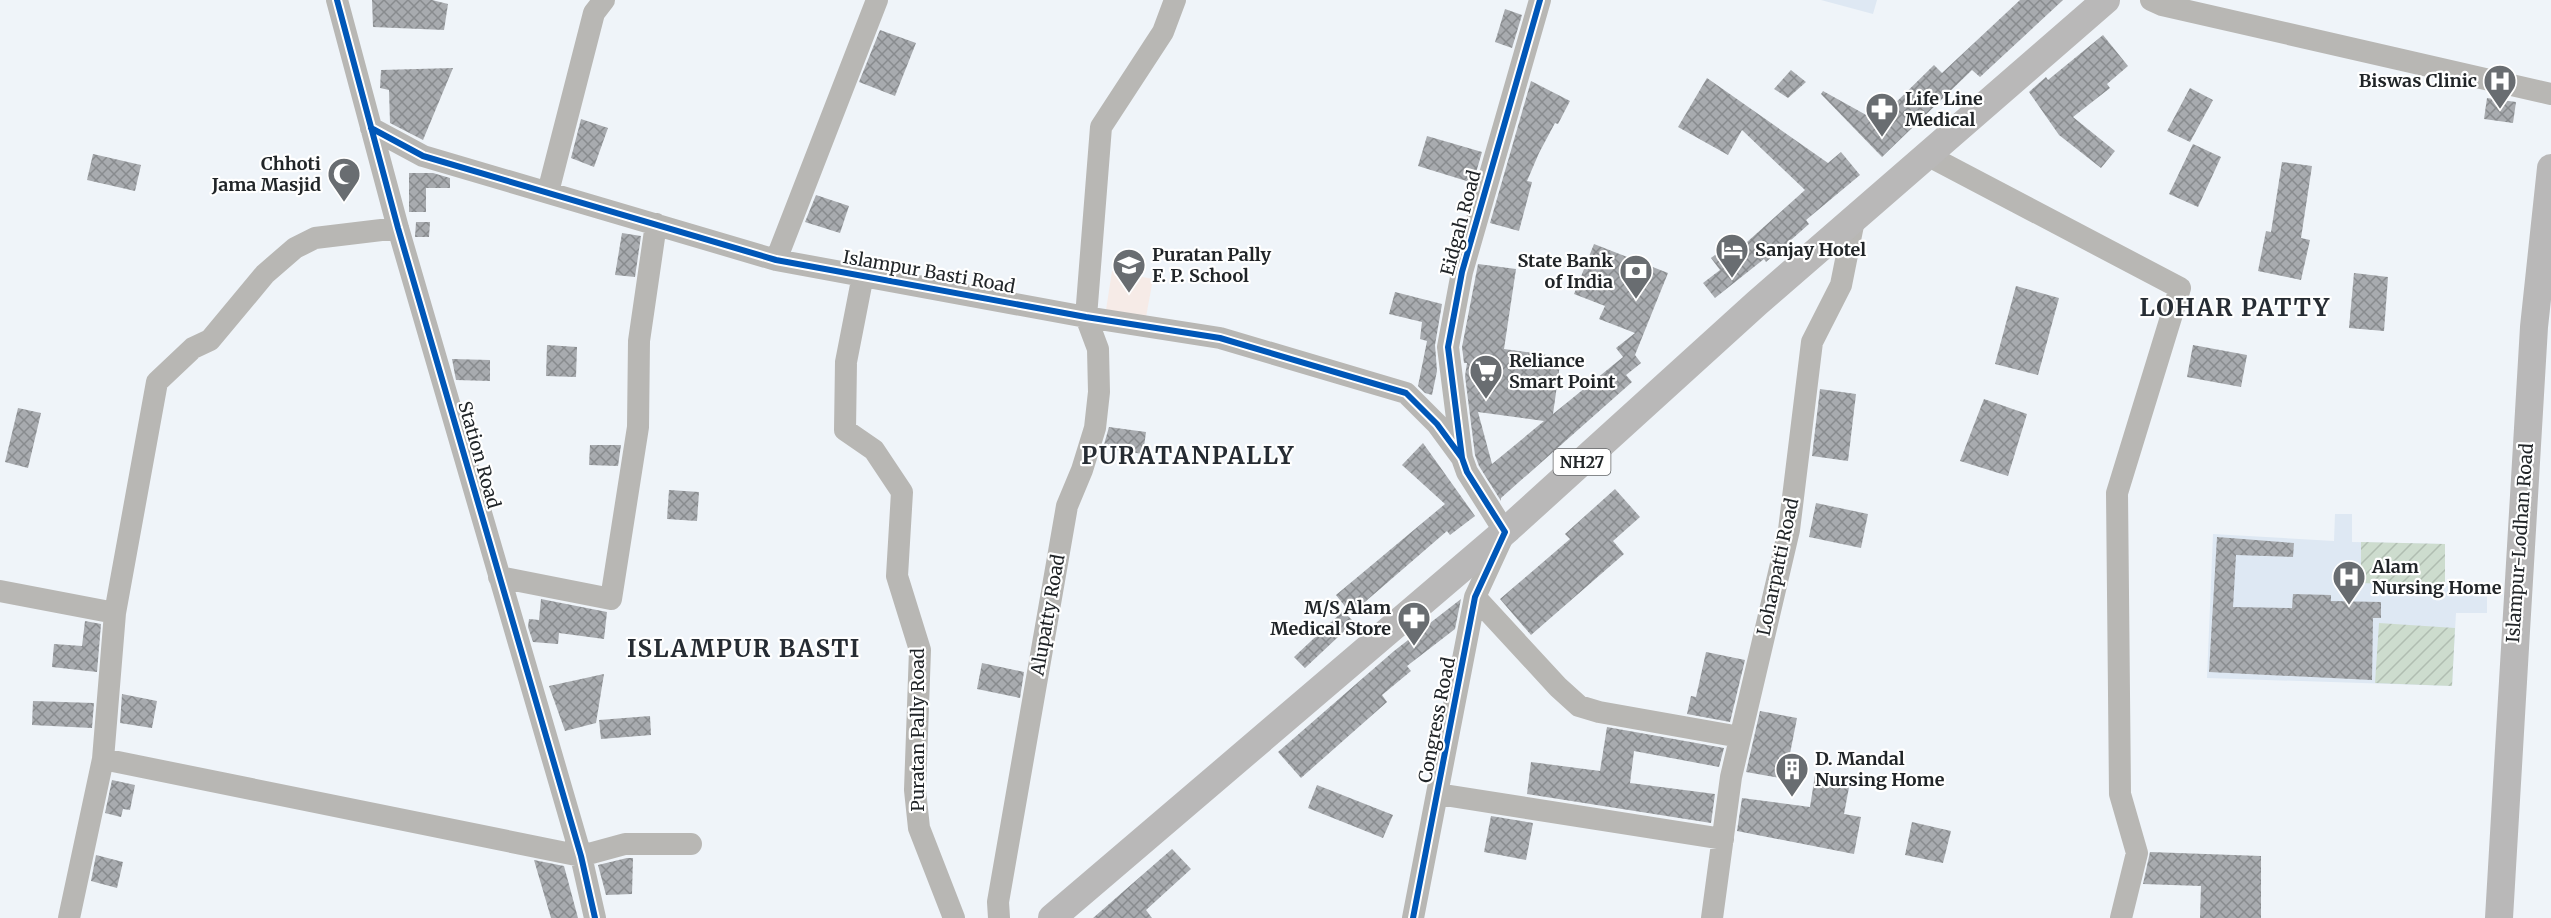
<svg xmlns="http://www.w3.org/2000/svg" width="2551" height="918" font-family="Merriweather,serif">
<defs>
<pattern id="garden-furrows" width="10" height="10" patternUnits="userSpaceOnUse" patternTransform="scale(1.5)"><rect width="10" height="10" fill="#cddcce"/><path d="M-1 1l2-2M0 10L10 0M9 11l2-2" fill="none" stroke="#b0bdb1"/></pattern>
<pattern id="building-cross-hatch" width="8" height="8" patternUnits="userSpaceOnUse" patternTransform="scale(1.5)"><rect width="8" height="8" fill="#a8abaf"/><path d="M0 0l8 8M0 8l8-8" fill="none" stroke="#888b8e"/></pattern>
</defs>
<rect width="100%" height="100%" fill="#eff4f9"/>
<!-- built -->
<path fill="#dee8f3" d="M1821,0H1877L1873,14Z
M2335,514H2352V542L2445,544V586L2487,587V613H2456L2452,686L2207,678L2213,534L2334,541Z"/>
<!-- education -->
<path fill="#f6ebe7" d="M1112,271L1153,279L1146,317L1106,310Z"/>
<!-- garden -->
<path fill="url(#garden-furrows)" d="M2361,542L2445,544V586L2361,583Z
M2379,623L2455,628L2452,686L2375,683Z"/>
<!-- building -->
<path fill="url(#building-cross-hatch)" fill-rule="evenodd" d="M372,0H432L448,4L444,30L373,27Z
M2020,0H2063L1980,77L1972,70L1882,157L1821,94L1823,91L1877,121L1934,65L1942,73Z
M1505,9L1522,15L1512,48L1495,42Z
M880,30L916,43L895,96L859,82Z
M2103,35L2128,66L2107,84L2110,88L2073,117L2115,151L2101,168L2059,135L2029,92L2046,77L2048,80Z
M453,68L423,140L390,123L389,90L380,88L381,70Z
M1791,70L1806,82L1788,98L1774,89Z
M1707,78L1828,163L1841,152L1860,175L1806,220L1809,224L1766,262L1764,259L1715,298L1703,283L1720,270L1711,258L1731,243L1737,251L1805,190L1742,130L1728,155L1678,127Z
M1531,81L1570,101L1558,124L1555,123L1539,153L1527,181L1532,182L1519,231L1490,223Z
M2190,88L2213,100L2190,142L2167,131Z
M2487,98L2516,102L2513,123L2484,119Z
M581,119L608,128L594,167L571,158Z
M1427,136L1482,152L1473,183L1418,166Z
M2193,144L2221,157L2198,207L2169,194Z
M93,154L141,165L135,191L87,180Z
M2282,162L2312,166L2301,238L2310,240L2301,280L2258,271L2266,231L2271,232Z
M409,173H433L450,178V188H426V212H409Z
M816,195L849,206L840,233L805,222Z
M416,222H430L429,237H415Z
M622,233L641,236L635,277L615,275Z
M1594,244L1668,273L1635,355L1641,363L1626,375L1632,382L1501,498V501L1479,466L1475,455L1465,376L1467,363H1464L1462,347L1478,264L1516,269L1504,349L1561,357L1553,414L1623,357L1616,348L1635,333L1599,319L1605,306L1574,294ZM1478,412L1544,421L1492,464Z
M2354,273L2388,277L2384,331L2349,328Z
M2016,286L2059,298L2038,375L1995,364Z
M1395,292L1442,304L1435,345L1437,371L1432,395L1425,393L1418,386L1427,341L1420,339L1422,322L1389,314Z
M547,345L577,347L576,377L546,376Z
M2193,345L2247,355L2241,387L2187,377Z
M452,359L490,360V381L456,380Z
M1820,389L1856,394L1848,461L1812,456Z
M1984,399L2027,414L2008,476L1960,461Z
M18,408L41,413L28,468L5,462Z
M1109,427L1146,432L1143,454L1103,448Z
M1423,443L1475,516L1450,535L1447,531L1351,614L1336,595L1445,504L1402,465Z
M590,445H621L618,466L589,465Z
M1615,489L1640,517L1613,541L1624,554L1531,635L1500,599L1570,539L1565,534Z
M669,490L699,492L697,521L667,519Z
M1816,503L1868,514L1861,548L1809,537Z
M2217,537L2294,543L2293,557L2236,555L2233,607L2292,608L2293,594L2331,595V601L2381,602V618H2373L2372,680L2209,672Z
M541,599L607,612L604,639L559,633L558,644L533,642L528,627L529,619L539,620Z
M1461,599L1455,629L1407,666L1411,671L1382,695L1387,702L1301,778L1278,752L1394,651Z
M1343,611L1354,622L1305,668L1294,657Z
M85,621L101,624L97,672L52,667L54,644L82,646Z
M1706,652L1745,660L1730,722L1687,714L1691,696L1696,697Z
M982,663L1024,672L1020,698L977,689Z
M604,674L596,723L565,731L549,686Z
M122,694L157,701L152,728L120,723Z
M33,701L94,703L92,728L32,725Z
M1760,711L1797,718L1785,779L1746,772Z
M650,716L651,735L601,739L599,720Z
M1607,727L1724,748L1719,767L1634,751L1630,783L1715,794L1711,823L1527,794L1531,762L1600,771Z
M1815,775L1850,782L1844,814L1861,817L1854,854L1737,831L1742,798L1810,807Z
M112,780L135,785L130,810L123,809L121,817L105,813Z
M1317,785L1393,815L1383,838L1308,808Z
M1491,816L1533,823L1526,860L1484,852Z
M1912,822L1951,831L1943,863L1905,855Z
M1172,849L1191,869L1146,910L1152,918H1093Z
M2150,852L2261,856V918H2200L2201,886L2143,884Z
M96,855L123,862L117,888L91,881Z
M627,858H633L632,894L606,895L598,865Z
M534,860L564,866L578,918H551Z"/>
<g fill="none" stroke-linecap="round" stroke-linejoin="round">
<!-- minor -->
<path stroke="#b8b7b4" stroke-width="22" d="M337,0L398,228L581,856L595,918
M2151,0L2162,5L2551,94
M371,128L423,156L776,260L1086,317L1220,338L1406,393L1437,424L1462,458
M1927,155L2180,288L2117,493L2120,794L2137,853L2121,918
M548,192L594,13L604,0
M776,260L877,0
M863,275L846,362L845,430L874,450L902,492L897,576L920,650L915,790L919,828L954,918
M499,577L611,599L638,427L639,341L656,224
M0,591L115,613
M1475,597L1558,687L1579,706L1599,712L1740,737
M103,759L581,856L625,844H691
M1438,794L1723,839
M69,918L103,759L115,613L157,382L193,348L210,340L265,274L295,248L315,238L398,228
M999,918L998,902L1067,506L1082,470L1095,428L1099,392L1098,349L1086,317L1101,127L1163,32L1175,0
M1413,918L1475,597L1505,532L1467,472L1462,458L1448,347L1462,272L1540,0
M1712,918L1731,777L1789,530L1812,342L1841,285L1854,220"/>
<!-- major -->
<path stroke="#b9b8b8" stroke-width="28" d="M1052,918L1509,528L1757,303L2106,0
M2499,918L2534,327L2551,168"/>
<!-- cycleway casing -->
<g stroke="#fff" stroke-width="10">
<path id="cycleway" d="M337,0L398,228L581,856L595,918
M371,128L423,156L776,260L1086,317L1220,338L1406,393L1437,424L1462,458
M1413,918L1475,597L1505,532L1467,472L1462,458L1448,347L1462,272L1540,0"/>
</g>
<!-- cycleway -->
<use href="#cycleway" stroke="#0057b8" stroke-width="6"/>
</g>
<!-- icons -->
<defs>
<g id="hospital-pin" transform="scale(1.725)"><path d="M0 17L-7.5 6A9.5 9.5 0 1 1 7.5 6Z" fill="#696d71" stroke="#fff"/><path d="M-5-5h3v3.5h4V-5h3V5h-3V1.5h-4V5h-3Z" fill="#fff"/></g>
<g id="pharmacy-pin" transform="scale(1.725)"><path d="M0 17L-7.5 6A9.5 9.5 0 1 1 7.5 6Z" fill="#696d71" stroke="#fff"/><path d="M-2-6h4v4h4v4h-4v4h-4v-4h-4v-4h4Z" fill="#fff"/></g>
<g id="mosque-pin" transform="scale(1.725)"><path d="M0 17L-7.5 6A9.5 9.5 0 1 1 7.5 6Z" fill="#696d71" stroke="#fff"/><path d="M3.5-4.9A6 6 0 1 0 3.5 4.9A5 5 0 1 1 3.5-4.9Z" fill="#fff"/></g>
<g id="hotel-pin" transform="scale(1.725)"><path d="M0 17L-7.5 6A9.5 9.5 0 1 1 7.5 6Z" fill="#696d71" stroke="#fff"/><path d="M-6-4.5h1.5V1H6V5H4.5V3h-9V5H-6ZM-4 0a1.8 1.8 0 1 1 3.6 0ZM.5 0V-2.5h3Q6-2.5 6 0Z" fill="#fff"/></g>
<g id="school-pin" transform="scale(1.725)"><path d="M0 17L-7.5 6A9.5 9.5 0 1 1 7.5 6Z" fill="#696d71" stroke="#fff"/><path d="M0-5L7-2L0 1L-7-2ZM-4 1L0 2.5L4 1V4Q0 6-4 4Z" fill="#fff"/></g>
<g id="bank-pin" transform="scale(1.725)"><path d="M0 17L-7.5 6A9.5 9.5 0 1 1 7.5 6Z" fill="#696d71" stroke="#fff"/><path d="M-6-4H6V4H-6ZM0-2.3a2.3 2.3 0 1 0 0 4.6a2.3 2.3 0 1 0 0-4.6Z" fill="#fff"/></g>
<g id="supermarket-pin" transform="scale(1.725)"><path d="M0 17L-7.5 6A9.5 9.5 0 1 1 7.5 6Z" fill="#696d71" stroke="#fff"/><path d="M-6-5.5h2.5l.6 2H6L4.5 2H-2.5L-4.4-4H-6ZM-1.5 3.2a1.3 1.3 0 1 0 .1 0ZM3 3.2a1.3 1.3 0 1 0 .1 0Z" fill="#fff"/></g>
<g id="building-pin" transform="scale(1.725)"><path d="M0 17L-7.5 6A9.5 9.5 0 1 1 7.5 6Z" fill="#696d71" stroke="#fff"/><path d="M-4-6H4V6H1V3H-1V6H-4ZM-2.5-4.3h1.7v1.8h-1.7ZM.8-4.3h1.7v1.8H.8ZM-2.5-1h1.7V.8h-1.7ZM.8-1h1.7V.8H.8Z" fill="#fff"/></g>
</defs>
<g fill-rule="evenodd">
<use href="#hospital-pin" x="2500" y="81"/>
<use href="#pharmacy-pin" x="1882" y="109"/>
<use href="#mosque-pin" x="344" y="174"/>
<use href="#hotel-pin" x="1732" y="250"/>
<use href="#school-pin" x="1129" y="265"/>
<use href="#bank-pin" x="1636" y="271"/>
<use href="#supermarket-pin" x="1486" y="371"/>
<use href="#hospital-pin" x="2349" y="577"/>
<use href="#pharmacy-pin" x="1414" y="618"/>
<use href="#building-pin" x="1792" y="769"/>
</g>
<g text-anchor="middle" stroke-width="4.5" stroke-linejoin="round" paint-order="stroke">
<!-- shield labels -->
<rect fill="#fff" stroke="#646668" stroke-width="1.5" x="1553.5" y="449" width="57" height="26" rx="4.5"/>
<g font-size="16" font-weight="bold" fill="#212528">
<text x="1582" y="468">NH27</text>
</g>
<!-- poi labels -->
<g font-size="18" font-weight="bold" fill="#212528" stroke="#fff" text-anchor="start">
<text x="2477" y="87" text-anchor="end">Biswas Clinic</text>
<text x="1905" y="105">Life Line<tspan x="1905" dy="21">Medical</tspan></text>
<text x="321" y="170" text-anchor="end">Chhoti<tspan x="321" dy="21">Jama Masjid</tspan></text>
<text x="1755" y="256">Sanjay Hotel</text>
<text x="1152" y="261">Puratan Pally<tspan x="1152" dy="21">F. P. School</tspan></text>
<text x="1613" y="267" text-anchor="end">State Bank<tspan x="1613" dy="21">of India</tspan></text>
<text x="1509" y="367">Reliance<tspan x="1509" dy="21">Smart Point</tspan></text>
<text x="2372" y="573">Alam<tspan x="2372" dy="21">Nursing Home</tspan></text>
<text x="1391" y="614" text-anchor="end">M/S Alam<tspan x="1391" dy="21">Medical Store</tspan></text>
<text x="1815" y="765">D. Mandal<tspan x="1815" dy="21">Nursing Home</tspan></text>
</g>
<!-- street labels -->
<g font-size="18" fill="#212528" stroke="#fff">
<text transform="translate(1461 223) rotate(-75)" y="6">Eidgah Road</text>
<text transform="translate(929 272) rotate(10)" y="6">Islampur Basti Road</text>
<text transform="translate(479 455) rotate(74)" y="6">Station Road</text>
<text transform="translate(2520 543) rotate(-86)" y="6">Islampur-Lodhan Road</text>
<text transform="translate(1778 567) rotate(-78)" y="6">Loharpatti Road</text>
<text transform="translate(1048 615) rotate(-80)" y="6">Alupatty Road</text>
<text transform="translate(1437 720) rotate(-79)" y="6">Congress Road</text>
<text transform="translate(918 730) rotate(-90)" y="6">Puratan Pally Road</text>
</g>
<!-- district labels -->
<g font-size="24" font-weight="bold" letter-spacing="1.5" fill="#262c33" stroke="#fff">
<text x="2235" y="316">LOHAR PATTY</text>
<text x="1188" y="464">PURATANPALLY</text>
<text x="744" y="657">ISLAMPUR BASTI</text>
</g>
</g>
</svg>
